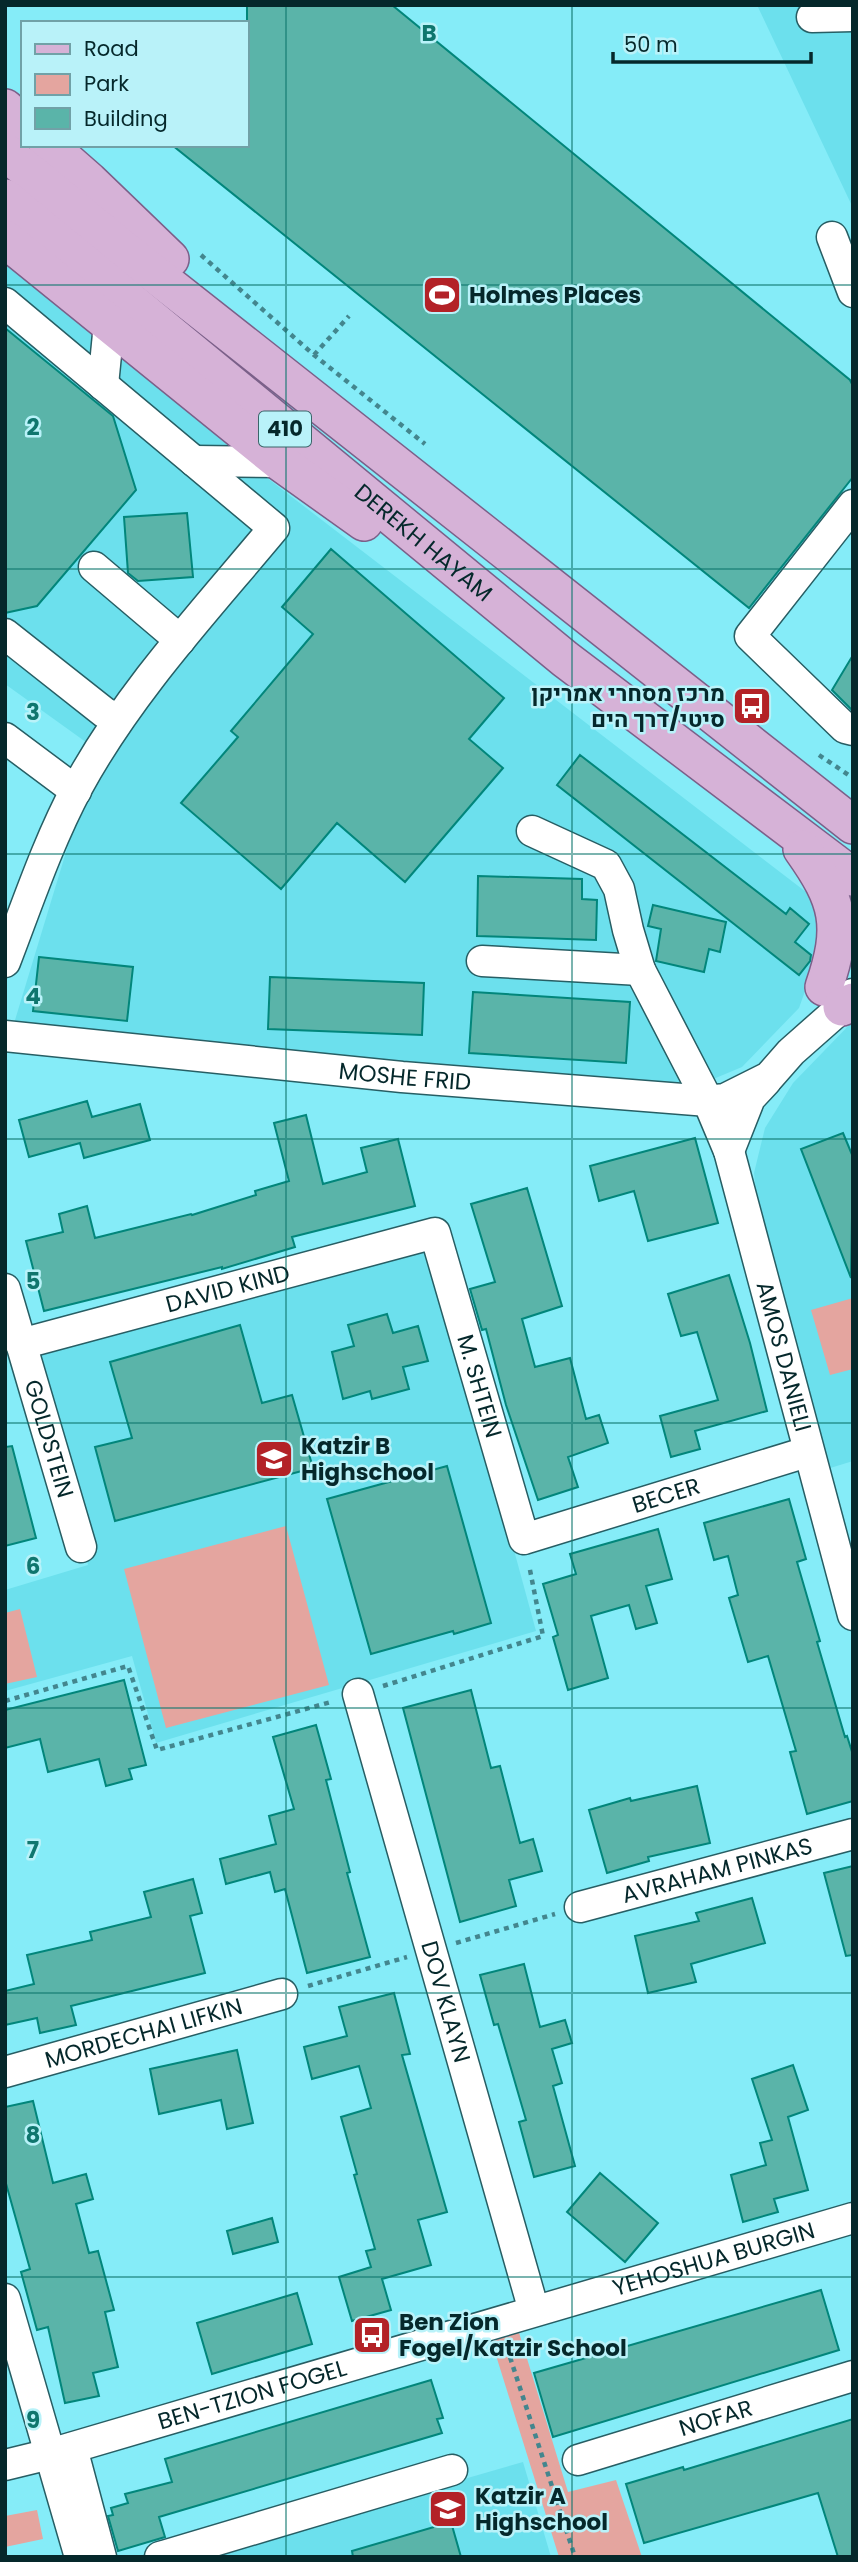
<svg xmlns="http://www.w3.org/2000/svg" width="858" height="2562" font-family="Poppins,Heebo,sans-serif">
<rect width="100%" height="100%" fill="#85ecf8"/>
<!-- built -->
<path fill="#6ce0ed" d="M757,5H853V208Z
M5,259L262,474L823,905L825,935L799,1008L742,1067L687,1090L12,1030L97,750L5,684Z
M853,1021V1461L827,1469L759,1223L754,1173L765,1128L793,1083Z
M430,1242L536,1631L156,1743L132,1656L5,1691V1590L88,1565L30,1352Z
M523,2462L551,2557H194Z"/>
<!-- green -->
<path fill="#e4a59f" d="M853,1298V1369L830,1375L811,1310Z
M286,1526L329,1685L166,1728L124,1569Z
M20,1609L37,1677L5,1684V1613Z
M517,2326L568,2492L616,2480L642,2557H559L489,2333Z
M37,2510L43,2539L5,2547V2516Z"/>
<!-- building -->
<path fill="#5ab4a9" stroke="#02867b" stroke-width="2" d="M247,5H392L850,380L853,386V477L749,608L172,145H247Z
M5,328L113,416L136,490L37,606L5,613Z
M187,513L193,577L138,581L128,573L124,517Z
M331,549L504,698L469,739L503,768L405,882L337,823L281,889L181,803L238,737L231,731L313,634L282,607Z
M853,655V711L832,690Z
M580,755L786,914L790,908L809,924L795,942L811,955L810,961L799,975L557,785Z
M478,876L582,879V899L597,900L596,940L477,936Z
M653,905L726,922L720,952L709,949L704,972L656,961L661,929L648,926Z
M39,957L133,967L127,1021L33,1011Z
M270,977L424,983L422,1035L268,1029Z
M473,992L630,1002L626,1063L469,1053Z
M87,1101L92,1117L140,1104L150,1140L84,1158L80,1143L29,1157L19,1120Z
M306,1115L323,1184L367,1172L361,1148L398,1139L415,1206L292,1237L295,1247L222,1269V1267L44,1311L26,1241L63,1232L59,1214L87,1206L95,1238L191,1214L192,1215L256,1195L255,1191L289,1181L274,1123Z
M843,1133L853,1157L851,1278L801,1149Z
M695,1138L718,1223L648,1241L634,1191L599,1201L590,1166Z
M527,1188L562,1306L522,1319L535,1367L570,1358L586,1419L599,1415L608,1443L568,1457L578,1487L538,1500L506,1405L486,1329L482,1330L470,1289L495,1282L471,1204Z
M729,1275L750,1343L767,1411L695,1431L700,1449L671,1457L660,1416L718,1400L697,1332L681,1336L668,1294Z
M387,1314L393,1333L418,1326L428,1361L403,1367L409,1389L372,1399L370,1391L343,1399L332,1352L354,1346L348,1325Z
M240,1325L262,1403L292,1395L313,1468L115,1521L95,1447L132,1438L110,1362Z
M12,1446L36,1538L5,1546V1447Z
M447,1466L491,1623L454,1634L453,1631L371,1654L327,1499Z
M789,1499L806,1559L797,1562L820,1641L817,1642L845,1737L847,1736L853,1755V1801L807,1814L790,1752L796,1751L768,1656L748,1662L729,1598L738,1595L728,1556L714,1560L704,1523Z
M658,1529L672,1579L646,1586L657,1623L636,1629L629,1605L591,1616L608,1678L568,1690L553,1637L558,1635L543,1584L576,1574L570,1554Z
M124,1680L146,1765L129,1769L132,1779L106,1786L99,1759L48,1772L40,1739L5,1748V1710Z
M471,1690L491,1768L500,1766L520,1843L533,1839L542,1871L509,1880L516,1906L460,1922L403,1708Z
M316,1725L331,1779L326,1780L350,1872L347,1873L370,1957L307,1973L285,1889L275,1892L270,1872L226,1884L220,1859L276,1844L269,1816L294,1809L273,1737Z
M697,1786L710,1843L648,1857L649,1861L607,1873L589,1810L630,1798L631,1801Z
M853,1866V1955L846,1956L824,1873Z
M193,1879L202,1913L190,1916L205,1973L71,2006L76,2025L40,2033L37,2018L5,2025V1991L34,1984L27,1955L92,1940L90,1932L151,1917L144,1892Z
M752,1898L765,1943L691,1964L696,1982L648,1993L635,1936L699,1921L696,1913Z
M524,1964L540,2027L565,2020L572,2043L552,2049L562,2083L553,2086L575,2166L534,2177L519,2122L526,2120L498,2024L494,2025L480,1975Z
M394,1993L410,2054L402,2055L447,2212L418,2220L431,2265L382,2279L391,2310L352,2321L339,2277L371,2267L366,2251L375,2249L354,2175L357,2174L341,2117L371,2108L359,2066L312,2079L304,2047L347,2036L339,2007Z
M237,2050L253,2123L227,2129L221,2100L159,2114L150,2069Z
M793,2065L808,2110L788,2117L808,2190L774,2199L778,2212L743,2222L731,2175L766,2165L760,2143L772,2140L752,2079Z
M33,2101L53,2183L86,2174L93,2199L76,2204L89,2253L98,2251L114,2310L105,2312L118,2367L93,2373L99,2396L65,2403L48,2327L37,2330L21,2272L30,2269L5,2180V2107Z
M600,2173L658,2223L625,2262L567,2212Z
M272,2218L278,2242L233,2254L227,2231Z
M821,2290L839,2350L553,2437L534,2373Z
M297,2293L312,2344L212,2374L197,2323Z
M431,2380L443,2418L437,2419L442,2433L159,2517L165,2537L118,2551L108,2516L113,2515L111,2508L128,2503L125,2494L172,2482L165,2459Z
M853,2419V2557H838L818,2493L644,2543L626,2484L683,2467L684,2470Z
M451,2522L461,2557H353L352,2551Z"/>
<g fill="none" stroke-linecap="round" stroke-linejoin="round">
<!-- minor casing -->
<g stroke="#275e64" stroke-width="33">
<g id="minor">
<path d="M812,17L853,16"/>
<path d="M832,237L853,292"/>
<path d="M5,303L274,528C205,611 130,691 78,786C48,842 28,902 5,962"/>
<path d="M103,385L109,324"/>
<path d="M194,461L280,462"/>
<path d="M853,505L750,636L845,728L853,730"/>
<path d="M94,567L180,640"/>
<path d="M5,634L105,713L119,719"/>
<path d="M5,738L76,791"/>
<path id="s1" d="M532,831L606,865L619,889L628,930L640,970L708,1101L729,1151L853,1615"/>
<path d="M482,961L640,970"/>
<path id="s2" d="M5,1036L402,1077L708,1101L725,1099L769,1077L791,1052L842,1007L853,994"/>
<path d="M729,1151L750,1098L766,1081"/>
<path id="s3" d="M5,1289L81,1547"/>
<path id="s4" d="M21,1344L435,1233L524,1539L807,1452"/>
<path id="s5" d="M358,1694L534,2311"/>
<path id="s6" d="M580,1907L853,1834"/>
<path id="s7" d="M5,2072L282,1994"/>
<path d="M5,2299L80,2557"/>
<path d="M72,2448L101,2557"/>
<path id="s8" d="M578,2460L853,2376"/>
<path id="s9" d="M5,2465L50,2454L853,2218"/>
<path d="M160,2557L452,2470"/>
</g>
</g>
<!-- major casing -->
<g stroke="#7b6089" stroke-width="40">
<g id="major">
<path d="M5,108L23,124"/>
<path d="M48,145L89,181L170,259"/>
<path d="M5,152L128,253L853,825"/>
<path id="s10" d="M5,198L565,659L853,877"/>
<path d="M5,239L280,462L364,522"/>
<path d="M802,849C839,901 845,926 824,987"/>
<path d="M842,1007L853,1002"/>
</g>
</g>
<!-- path -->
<path stroke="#43868e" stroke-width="4.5" stroke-dasharray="5 5" stroke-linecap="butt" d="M201,255L314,355L425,444
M314,355L349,316
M819,755L853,778
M383,1686L543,1636L529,1565
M5,1701L128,1666L157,1750L331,1702
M456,1943L555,1914
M308,1986L407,1957
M507,2348L575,2557"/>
<!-- minor -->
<use href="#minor" stroke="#fff" stroke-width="30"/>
<!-- major -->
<use href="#major" stroke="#d6b2d7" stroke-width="37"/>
</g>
<!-- grid -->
<path fill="none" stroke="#0f766e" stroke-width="2" stroke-opacity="0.55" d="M286,5V2557M572,5V2557M5,285H853M5,569H853M5,854H853M5,1139H853M5,1423H853M5,1708H853M5,1993H853M5,2277H853"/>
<!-- icons -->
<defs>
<g id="stadium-square" transform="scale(2.0125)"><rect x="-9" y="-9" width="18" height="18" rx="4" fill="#b32227" stroke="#b9f2f9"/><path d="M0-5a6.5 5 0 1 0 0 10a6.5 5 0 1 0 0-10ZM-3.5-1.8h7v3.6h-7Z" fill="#fff"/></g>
<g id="bus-square" transform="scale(2.0125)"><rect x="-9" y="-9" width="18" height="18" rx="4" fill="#b32227" stroke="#b9f2f9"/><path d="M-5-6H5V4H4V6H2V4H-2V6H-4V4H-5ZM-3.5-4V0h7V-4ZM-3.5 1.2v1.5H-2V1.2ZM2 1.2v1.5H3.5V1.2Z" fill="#fff"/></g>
<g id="school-square" transform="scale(2.0125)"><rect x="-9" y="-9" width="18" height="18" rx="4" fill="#b32227" stroke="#b9f2f9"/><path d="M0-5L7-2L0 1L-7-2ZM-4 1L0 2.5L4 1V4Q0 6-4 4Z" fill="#fff"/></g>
</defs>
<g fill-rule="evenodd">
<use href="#stadium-square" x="442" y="295"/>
<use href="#bus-square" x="752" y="706"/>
<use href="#school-square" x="274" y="1459"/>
<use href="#bus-square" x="372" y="2335"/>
<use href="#school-square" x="448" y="2509"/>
</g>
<g text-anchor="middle" stroke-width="5" stroke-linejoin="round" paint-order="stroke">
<!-- shield labels -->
<rect fill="#b9f2f9" stroke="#3b6569" stroke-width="2" x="259" y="411.5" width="52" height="35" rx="5"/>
<g font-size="21" font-weight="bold" fill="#05282b">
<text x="285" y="436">410</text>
</g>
<!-- poi labels -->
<g font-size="23" font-weight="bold" fill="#05282b" stroke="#b9f2f9" text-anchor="start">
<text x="469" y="303">Holmes Places</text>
<text x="725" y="701" text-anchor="end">מרכז מסחרי אמריקן<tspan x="725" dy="26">סיטי/דרך הים</tspan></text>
<text x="301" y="1454">Katzir B<tspan x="301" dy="26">Highschool</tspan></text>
<text x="399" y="2330">Ben Zion<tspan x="399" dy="26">Fogel/Katzir School</tspan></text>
<text x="475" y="2504">Katzir A<tspan x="475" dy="26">Highschool</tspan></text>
</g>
<!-- street labels -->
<g font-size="23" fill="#05282b" stroke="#b9f2f9">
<text dy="8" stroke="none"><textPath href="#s10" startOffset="542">DEREKH HAYAM</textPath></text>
<text dy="8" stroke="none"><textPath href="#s2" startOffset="402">MOSHE FRID</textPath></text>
<text dy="8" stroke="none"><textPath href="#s4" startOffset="214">DAVID KIND</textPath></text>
<text dy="8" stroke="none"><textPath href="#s1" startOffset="607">AMOS DANIELI</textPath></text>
<text dy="8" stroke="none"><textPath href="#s4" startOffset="588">M. SHTEIN</textPath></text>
<text dy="8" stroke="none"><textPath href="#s3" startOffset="156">GOLDSTEIN</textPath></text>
<text dy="8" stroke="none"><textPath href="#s4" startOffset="896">BECER</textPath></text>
<text dy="8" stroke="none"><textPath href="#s6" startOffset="142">AVRAHAM PINKAS</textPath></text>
<text dy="8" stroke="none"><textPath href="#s5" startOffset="320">DOV KLAYN</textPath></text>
<text dy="8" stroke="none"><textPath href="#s7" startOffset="144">MORDECHAI LIFKIN</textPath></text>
<text dy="8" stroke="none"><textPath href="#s9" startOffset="738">YEHOSHUA BURGIN</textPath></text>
<text dy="8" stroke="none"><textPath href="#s9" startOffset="257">BEN-TZION FOGEL</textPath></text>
<text dy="8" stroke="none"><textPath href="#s8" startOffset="144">NOFAR</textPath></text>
</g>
</g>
<g font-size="23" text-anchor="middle" font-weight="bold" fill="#0f766e" stroke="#b9f2f9" stroke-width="5" stroke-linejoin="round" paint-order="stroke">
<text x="429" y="41">B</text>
<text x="33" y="435">2</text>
<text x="33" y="720">3</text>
<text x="33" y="1004">4</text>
<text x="33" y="1289">5</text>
<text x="33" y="1574">6</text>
<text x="33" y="1858">7</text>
<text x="33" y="2143">8</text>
<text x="33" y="2428">9</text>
</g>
<!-- border -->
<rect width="858" height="2562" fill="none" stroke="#05282b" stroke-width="14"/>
<!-- legend -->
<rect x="21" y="21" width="228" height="126" fill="#b9f2f9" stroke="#71a1a7" stroke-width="2"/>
<rect x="35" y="44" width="35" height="10" fill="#d6b2d7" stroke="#71a1a7" stroke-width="2"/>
<text x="84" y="56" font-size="21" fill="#05282b">Road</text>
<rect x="35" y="74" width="35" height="21" fill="#e4a59f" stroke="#71a1a7" stroke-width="2"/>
<text x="84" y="91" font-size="21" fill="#05282b">Park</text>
<rect x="35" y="108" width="35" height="21" fill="#5ab4a9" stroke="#71a1a7" stroke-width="2"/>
<text x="84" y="126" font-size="21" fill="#05282b">Building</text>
<!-- scale -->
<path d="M613 52v10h198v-10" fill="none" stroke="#05282b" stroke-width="3.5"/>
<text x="624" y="52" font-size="21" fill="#05282b" stroke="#b9f2f9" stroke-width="5" paint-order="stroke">50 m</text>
</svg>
